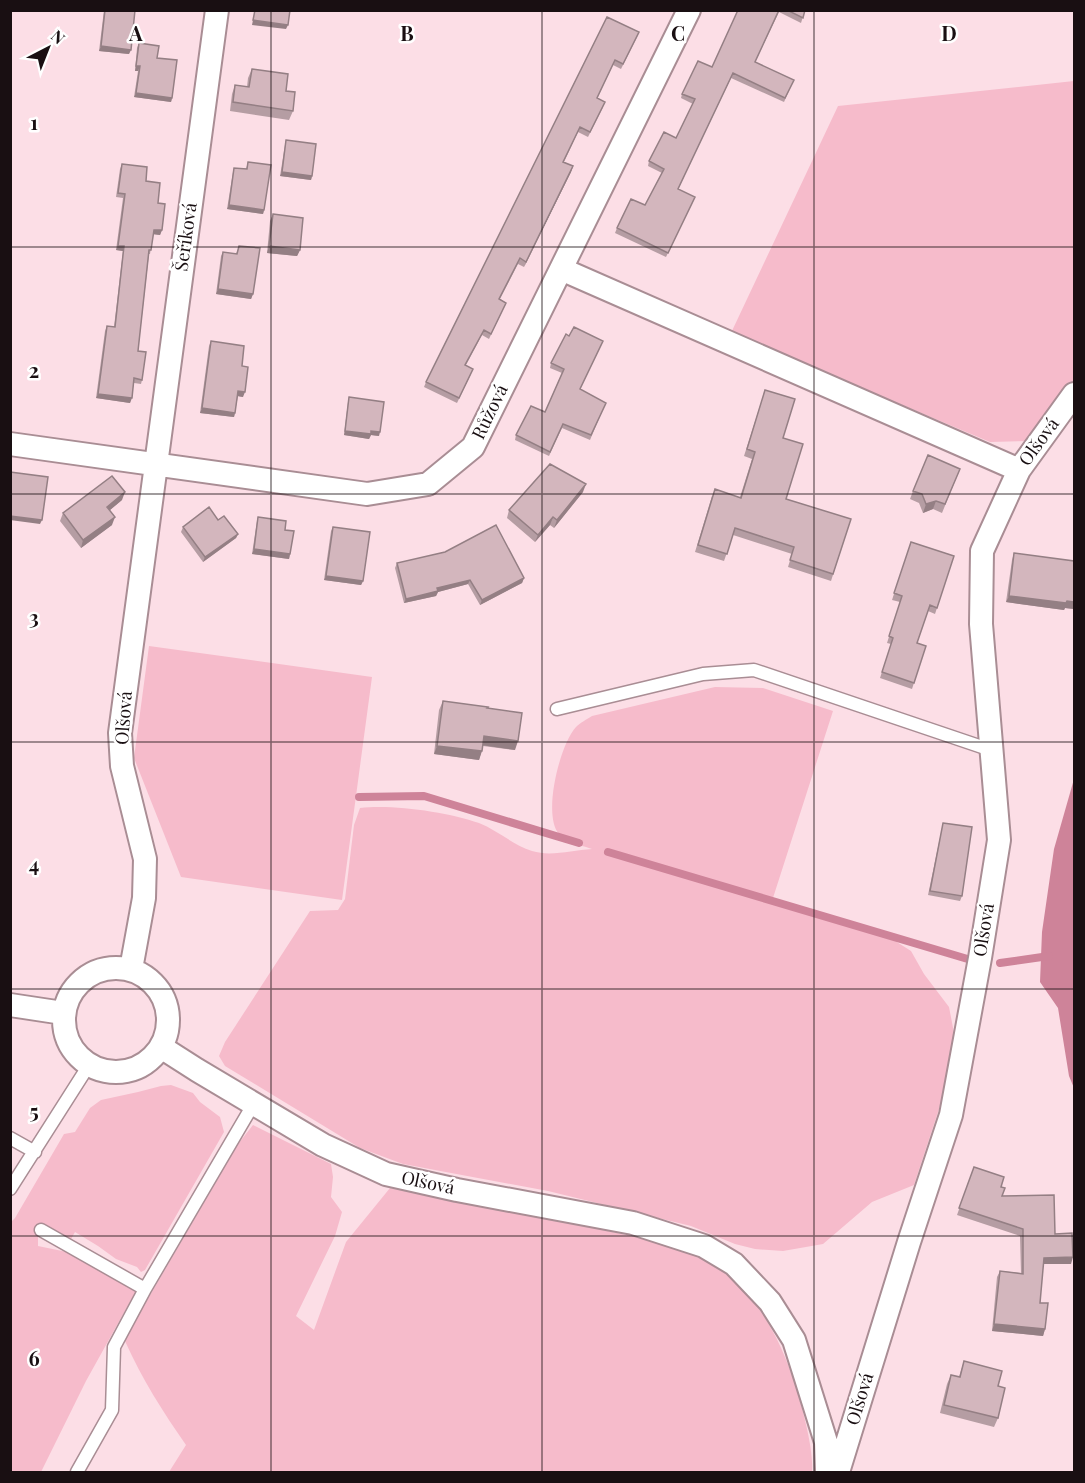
<svg xmlns="http://www.w3.org/2000/svg" width="1085" height="1483" font-family="'Playfair Display',serif">
<rect width="100%" height="100%" fill="#fcdee6"/>
<!-- green -->
<path fill="#f6bbcb" d="M1074,81V384L1030,441L990,442L731,333L838,106Z
M149,646L372,677L342,900L181,877L134,758Z
M715,687L763,688L833,711L772,901L881,932L911,951L924,974L949,1007L955,1038L940,1106L914,1185L872,1202L823,1244L783,1251L755,1249L735,1244L691,1226L548,1191L403,1164L360,1148L225,1066L219,1056L225,1042L310,911L338,910L345,899L354,825L360,808C392,804 448,812 479,823C497,830 513,845 532,851C551,857 572,850 592,849C580,844 569,846 559,834C542,815 560,744 576,727C580,723 587,719 592,716Z
M171,1085L193,1093L200,1102L220,1117L224,1132L145,1270L141,1272L137,1267L116,1259L98,1246L75,1232L70,1241L38,1234V1246L67,1252L136,1291L86,1381L41,1472H11L10,1223L15,1218L64,1134L75,1132L90,1108L101,1100L138,1092L161,1086Z
M253,1125L331,1164L333,1177L331,1197L342,1212L335,1236L296,1316L314,1330L346,1242L390,1188C463,1201 536,1215 608,1231C644,1239 685,1244 716,1265C756,1293 780,1338 795,1384C802,1407 814,1449 812,1472H169L186,1445C163,1412 142,1379 125,1341L142,1309L238,1144Z"/>
<!-- water -->
<path fill="#ce8399" d="M1074,779V1088L1069,1076L1058,1008L1040,982L1042,932L1054,849Z"/>
<g fill="none" stroke-linecap="round" stroke-linejoin="round">
<!-- stream -->
<path stroke="#ce8399" stroke-width="8" d="M359,797L424,796L579,843
M608,852L971,960
M1000,963L1049,956"/>
<!-- service casing -->
<g stroke="#a98d94" stroke-width="15">
<path id="service" d="M557,709L703,674L754,670L991,750
M10,1138L35,1152
M10,1189L89,1065
M41,1230L145,1289
M77,1472L112,1410L114,1347L145,1289L254,1103"/>
</g>
<!-- minor casing -->
<g stroke="#a98d94" stroke-width="26">
<path id="minor" d="M561,269L1019,470
M10,444L367,494L428,484L473,447L689,10
M64 1020a52 52 0 1 1 104 0a52 52 0 1 1-104 0Z
M131,969L144,898L145,859L122,766L120,733L217,10
M10,1005L63,1013
M161,1047L197,1070L323,1145L386,1174L457,1190L633,1223L704,1246L734,1264L770,1302L794,1340L826,1442L827,1472
M838,1472L909,1242L951,1115L980,958L999,840L981,624L982,551L1019,470L1074,394"/>
</g>
<!-- service -->
<use href="#service" stroke="#fff" stroke-width="12"/>
<!-- minor -->
<use href="#minor" stroke="#fff" stroke-width="22"/>
</g>
<!-- wall -->
<path fill="#b59da3" d="M104,10H135L129,54L99,51Z
M738,10H805L801,23L779,12L755,62L792,84L784,102L731,78L678,189L693,201L666,257L615,233L617,228L645,205L662,173L648,166L649,161L676,138L693,104L681,98L682,94L712,67Z
M607,17L639,32L637,37L621,69L613,65L597,98L603,107L588,137L578,132L564,162L573,166L571,172L524,267L518,264L500,299L506,303L489,339L482,335L466,365L471,374L457,403L424,387L426,382Z
M139,43L157,58L172,98L171,102L134,97L138,71H135L137,48Z
M252,69L286,91L293,111L289,120L230,111L232,94L235,85L247,87L248,78Z
M286,140L312,176L311,180L280,176L285,145Z
M248,162L264,210L263,214L227,209L233,172L234,168L246,169Z
M122,164L146,181L158,203L162,230L160,235L153,234L150,254H149L138,351L142,380L141,384L134,383L130,403L96,398L105,331L107,326L114,327L123,251L116,250L123,198L116,197L120,169Z
M273,214L300,250L297,256L267,253L270,221Z
M239,246L253,294L251,299L216,294L221,256L223,252L236,254Z
M569,336L603,341L580,389L604,407L590,440L562,428L549,456L515,440L516,435L545,412L562,373L550,368L551,363Z
M211,341L242,366L243,397L238,396L234,417L200,413L209,346Z
M765,390L783,438L786,499L851,519L831,581L788,567L792,554L733,535L724,561L695,552L712,496L740,497L752,459L744,456Z
M349,397L379,436L371,435L369,439L344,435L348,402Z
M960,469L942,513L933,509L923,513L919,503L910,499L913,491Z
M583,492L554,528L550,525L535,542L507,518L509,510Z
M122,500L110,510L112,525L81,548L60,521L63,513Z
M258,517L285,530L290,554L289,559L252,554L257,521Z
M218,520L238,534L236,538L203,562L181,532L183,527Z
M333,527L363,581L361,585L324,580L331,531Z
M911,542L954,556L935,614L928,611L917,643L926,646L912,689L880,678L891,644L887,643L900,602L892,600Z
M1074,551V609L1065,608L1064,610L1006,602L1012,560L1014,553L1073,561Z
M397,563L524,578L522,583L480,605L468,584L438,592L436,596L404,603L395,568Z
M443,701L487,708L515,750L483,746L479,760L434,754L439,710Z
M943,823L962,896L960,901L928,895Z
M974,1167L1001,1187L1002,1196L1055,1234L1071,1264H1043L1040,1303L1045,1329L1043,1336L992,1331L997,1277L1000,1271L1021,1273L1020,1236L957,1215Z
M964,1361L998,1386V1418L994,1427L940,1413L947,1384L951,1375L959,1377Z"/>
<!-- shaded-wall -->
<path fill="#947f84" d="M169,10H183V12Z
M253,20L288,25L286,29L252,25Z
M101,46L131,50L129,54L99,51Z
M136,66H140L138,71H135Z
M136,93L172,98L171,102L134,97Z
M573,166L571,172L524,267L526,262Z
M282,172L312,176L311,180L280,176Z
M229,205L264,210L263,214L227,209Z
M154,230H162L160,235L152,234Z
M118,246H124L123,251L116,250Z
M269,246L300,250L297,256L267,253Z
M218,289L253,294L251,299L216,294Z
M238,391L245,392L243,397L237,396Z
M98,394L132,398L130,403L96,398Z
M202,408L235,413L234,417L200,413Z
M345,431H371L380,432L379,436L371,435L369,439L344,435Z
M586,484L583,492L554,528L557,520Z
M125,492L122,500L104,515L107,507Z
M936,501L933,509L923,513L926,504Z
M10,516L42,520L40,524L10,520Z
M115,517L112,525L81,548L83,540Z
M553,517L550,525L535,542L538,535Z
M238,534L236,538L203,562L205,557Z
M254,549L290,554L289,559L252,554Z
M326,576L363,581L361,585L324,580Z
M524,578L522,583L480,605L482,600Z
M470,580L468,584L438,592L436,596L404,603L406,599L437,588Z
M1009,596L1074,602V609L1065,608L1064,610L1006,602Z
M484,736L518,741L515,750L481,745Z
M437,746L482,751L479,760L434,754Z
M1073,1257L1071,1264H1041L1044,1258Z
M994,1324L1045,1329L1043,1336L992,1331Z"/>
<!-- building -->
<path fill="#d3b6bd" stroke="#947f84" stroke-width="1.5" d="M105,10H135L131,50L101,46Z
M255,10H290L288,25L253,20Z
M738,10H779L755,62L794,80L785,98L733,73L678,189L695,197L668,253L617,228L631,199L645,205L664,169L649,161L664,132L676,138L695,99L682,94L698,61L712,67Z
M787,10H805L803,18Z
M607,17L639,32L623,64L615,60L597,98L605,102L590,132L580,127L563,162L573,166L526,262L520,258L499,299L506,303L491,334L484,330L465,365L473,369L459,398L426,382Z
M139,43L159,46L157,58L177,60L172,98L136,93L140,66H136Z
M252,69L288,74L286,91L295,92L293,111L233,102L235,85L249,87Z
M286,140L316,144L312,176L282,172Z
M248,162L271,165L264,210L229,205L234,168L247,169Z
M122,164L147,167L146,181L160,183L158,203L165,204L162,230H154L151,250H149L138,351L146,352L142,380L134,378L132,398L98,394L107,326L115,327L124,246H118L125,194L118,193Z
M273,214L303,218L300,250L269,246Z
M239,246L260,248L253,294L218,289L223,252L237,254Z
M574,327L603,341L580,389L606,403L591,435L563,424L550,452L516,435L531,406L545,412L564,369L551,363L566,334L569,336Z
M211,341L244,346L242,366L248,367L245,392L238,391L235,413L202,408Z
M765,390L795,399L783,438L803,444L786,499L851,519L833,574L790,560L794,547L735,528L727,554L698,545L715,489L741,498L755,452L747,449Z
M349,397L384,402L380,432L371,431V434L345,431Z
M928,455L960,469L945,504L936,501L926,504L922,494L913,491Z
M550,464L586,484L557,520L553,517L538,535L509,510Z
M10,472L48,477L42,520L10,516Z
M112,476L125,492L107,507L115,517L83,540L63,513Z
M209,507L218,520L224,516L238,534L205,557L183,527Z
M258,517L286,521L285,530L294,531L290,554L254,549Z
M496,525L524,578L482,600L470,580L437,588L438,591L406,599L397,563L445,552Z
M333,527L370,532L363,581L326,576Z
M911,542L954,556L937,608L930,605L917,643L926,646L914,683L882,672L893,638L889,636L902,596L894,593Z
M1014,553L1074,561V602L1067,601L1066,603L1009,596Z
M443,701L488,707L487,708L522,713L518,741L484,736L482,751L437,746Z
M943,823L972,827L962,896L930,891Z
M974,1167L1004,1177L1001,1187L1005,1188L1002,1196L1054,1195L1055,1234L1072,1233L1073,1257L1044,1258L1040,1303H1048L1045,1329L994,1324L1000,1271L1023,1274V1229L959,1208Z
M964,1361L1002,1371L998,1386L1005,1388L998,1418L944,1405L951,1375L960,1377Z"/>
<!-- grid -->
<path fill="none" stroke="#190f12" stroke-width="1.5" stroke-opacity="0.55" d="M271,10V1472M542,10V1472M814,10V1472M10,247H1074M10,494H1074M10,742H1074M10,989H1074M10,1236H1074"/>
<g text-anchor="middle" stroke-width="5" stroke-linejoin="round" paint-order="stroke">
<!-- street labels -->
<g font-size="18" fill="#190f12" stroke="#fff">
<text transform="translate(186 237) rotate(-82)" y="6">Šeříková</text>
<text transform="translate(490 412) rotate(-64)" y="6">Růžová</text>
<text transform="translate(1039 442) rotate(-54)" y="6">Olšová</text>
<text transform="translate(124 718) rotate(-86)" y="6">Olšová</text>
<text transform="translate(984 930) rotate(-81)" y="6">Olšová</text>
<text transform="translate(428 1183) rotate(12)" y="6">Olšová</text>
<text transform="translate(860 1399) rotate(-73)" y="6">Olšová</text>
</g>
</g>
<g font-size="20" text-anchor="middle" font-weight="bold" fill="#190f12" stroke="#fff" stroke-width="5" stroke-linejoin="round" paint-order="stroke">
<text x="136" y="41">A</text>
<text x="407" y="41">B</text>
<text x="678" y="41">C</text>
<text x="949" y="41">D</text>
<text x="34" y="130">1</text>
<text x="34" y="378">2</text>
<text x="34" y="625">3</text>
<text x="34" y="872">4</text>
<text x="34" y="1119">5</text>
<text x="34" y="1366">6</text>
</g>
<!-- border -->
<rect width="1085" height="1483" fill="none" stroke="#190f12" stroke-width="24"/>
<!-- north arrow -->
<g transform="translate(48 48) rotate(42)" stroke="#ffffff" stroke-width="4.5" paint-order="stroke">
<path d="M0-4.5L10 22L0 15L-10 22Z" fill="#190f12"/>
<text y="-9" font-size="16" font-weight="bold" text-anchor="middle" fill="#190f12">N</text>
</g>
</svg>
